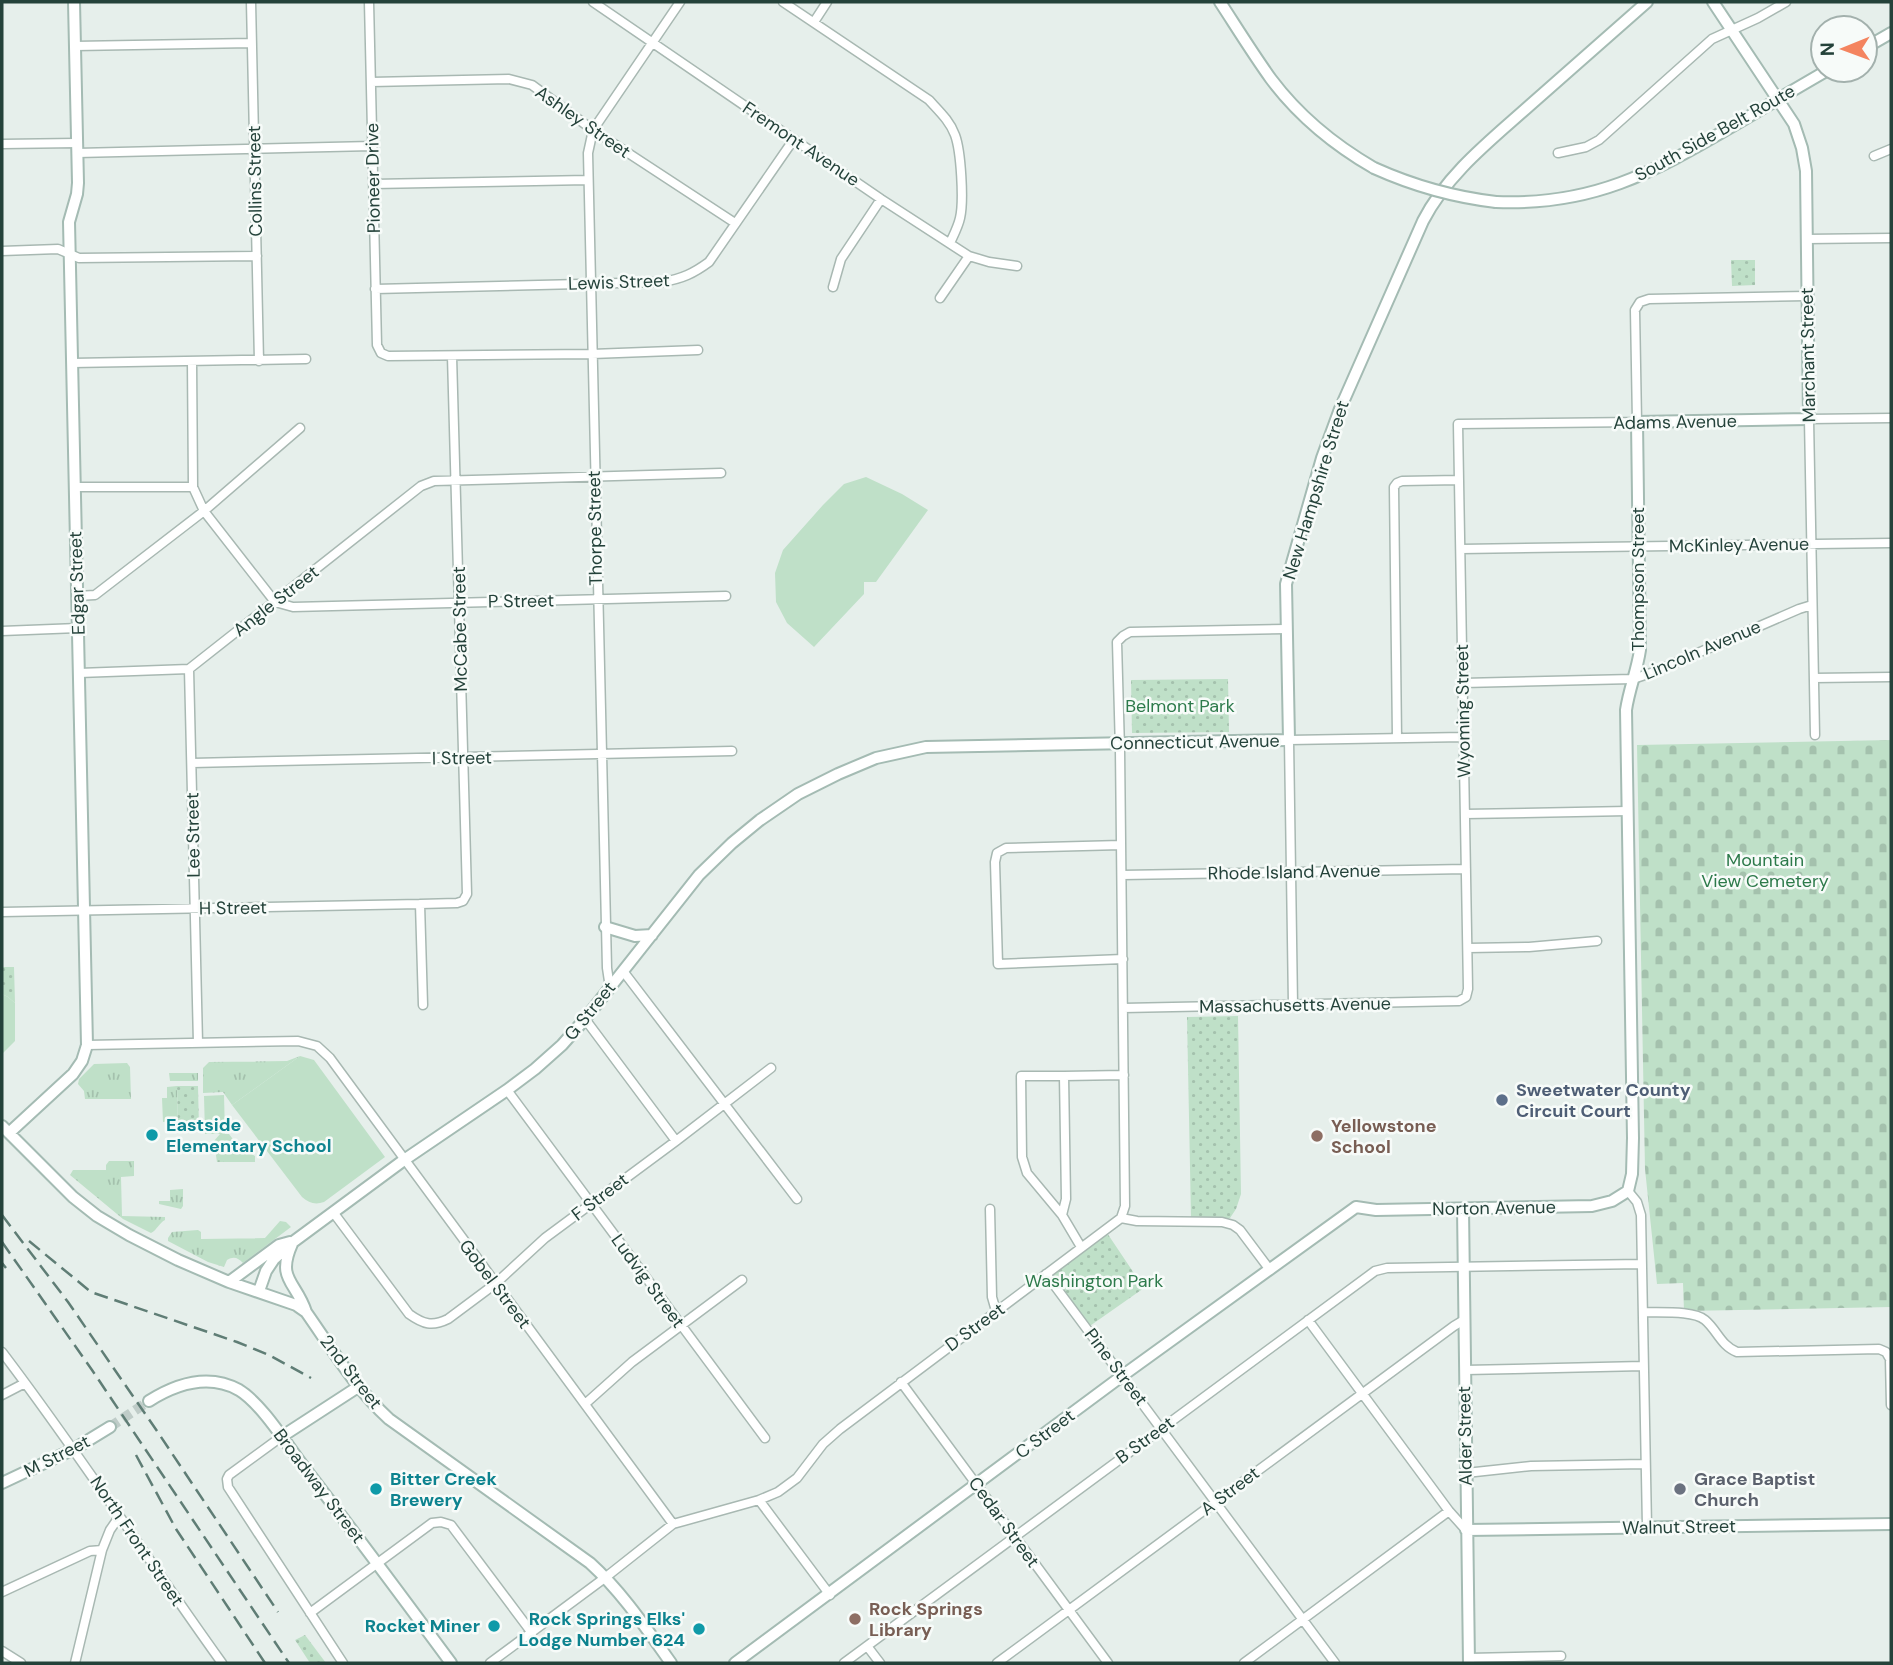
<svg xmlns="http://www.w3.org/2000/svg" width="1893" height="1665" font-family="'DM Sans',sans-serif">
<defs>
<pattern id="grass-tufts" width="24" height="20" patternUnits="userSpaceOnUse" patternTransform="scale(1.75)"><rect width="24" height="20" fill="#bfe0c8"/><path d="M3 7l-1-3M5 7V3M7 7l1-3M15 17l-1-3M17 17v-4M19 17l1-3" fill="none" stroke="#a4c1ad"/></pattern>
<pattern id="cemetery-stones" width="16" height="16" patternUnits="userSpaceOnUse" patternTransform="scale(1.75)"><rect width="16" height="16" fill="#bfe0c8"/><path d="M2 7V4a2 2 0 0 1 4 0v3zM10 15v-3a2 2 0 0 1 4 0v3z" fill="#a4c1ad"/></pattern>
<pattern id="park-dots" width="8" height="8" patternUnits="userSpaceOnUse" patternTransform="scale(1.75)"><rect width="8" height="8" fill="#bfe0c8"/><path d="M2 2h.1M6 6h.1" fill="none" stroke="#a4c1ad" stroke-width="1.8" stroke-linecap="round"/></pattern>
</defs>
<rect width="100%" height="100%" fill="#e6efeb"/>
<!-- grass -->
<path fill="url(#grass-tufts)" d="M300,1056L232,1105L223,1092L203,1093V1068L209,1062L287,1061Z
M127,1063L130,1067L131,1099H85L84,1091L78,1084L79,1079L94,1064Z
M169,1073H198V1081H170Z
M177,1086L178,1130H169V1121L163,1122L162,1098H167V1087Z
M220,1134H229L238,1146L255,1156V1162H217L215,1149L217,1144L214,1141Z
M109,1161H134V1176L121,1177L122,1216L165,1217V1220C159,1223 157,1230 151,1233L123,1219L70,1175L73,1170H106V1165Z
M183,1189V1206L181,1209L159,1204V1201H170V1190Z
M280,1221L286,1222L291,1227L243,1263C238,1258 234,1256 227,1260L224,1267L208,1262L168,1241V1238L172,1232L198,1230L201,1232V1239L265,1238Z"/>
<!-- cemetery -->
<path fill="url(#cemetery-stones)" d="M1891,740V1307L1684,1311L1683,1283L1657,1284L1645,1169L1637,745Z"/>
<!-- park -->
<path fill="url(#park-dots)" d="M1731,260H1755V285L1732,286Z
M1228,679L1229,732L1132,733L1131,680Z
M2,967H14L15,1003L8,997L2,994Z
M1238,1016L1241,1194L1236,1209L1230,1218H1191L1187,1017Z
M177,1086H198L199,1129L178,1130Z
M1105,1230L1144,1288L1087,1328L1046,1274Z
M305,1635L326,1663H310L295,1640Z"/>
<!-- pitch -->
<path fill="#bfe0c8" d="M866,477L902,494L928,510L876,582H864V594L814,647L787,623L776,602L775,573L783,550L823,505L844,484Z
M2,994L8,997L15,1003V1041L2,1054Z
M300,1056L314,1060L385,1157L324,1202C315,1205 309,1203 302,1197L232,1105Z
M224,1095L225,1134H205L204,1096Z"/>
<g fill="none" stroke-linecap="round" stroke-linejoin="round">
<!-- secondary-tunnel -->
<path stroke="#bfccc8" stroke-width="10" stroke-dasharray="10 5" stroke-linecap="butt" d="M110,1427L149,1401"/>
<!-- street casing -->
<g stroke="#a8b8b2" stroke-width="11">
<path id="street" d="M251,2L259,361
M369,2L377,345L381,353L388,356L592,354L698,350
M593,2L881,199L969,256L989,262L1017,266
M783,2L929,100C939,111 950,121 955,135C961,151 964,201 960,218C958,227 954,234 950,243
M814,22L827,2
M75,46L252,43
M371,82L509,79L532,85L593,130L735,223
M2,144L77,143
M77,153L372,146
M1558,153L1586,147L1599,140L1712,39L1758,18L1786,2
M1874,156L1891,149
M373,184L588,180
M1806,239L1891,238
M2,251L58,249L79,258L257,256
M833,287L841,259L881,199
M375,289L662,282C682,279 694,273 709,262L794,139
M940,298L969,256
M192,361L193,487L204,511L275,602L293,607L726,596
M72,363L306,359
M74,487H193
M1461,549L1891,543
M77,596L95,595L204,511L300,428
M2,631L78,628
M189,669L198,1043
M79,673L189,669L421,486L434,481L721,473
M1814,678L1891,677
M1463,683L1633,679L1654,672L1799,609L1812,605
M1815,735L1809,419L1891,418
M1397,738L1394,487L1397,483L1402,481L1459,480
M192,763L732,751
M1465,814L1628,811
M1121,845L1006,848L997,853L995,862L998,964L1123,959
M1122,875L1466,869
M420,904L423,1005
M2,912L420,904L457,903L463,901L467,894L452,356
M1468,948L1529,947L1597,941
M623,971L797,1199
M610,988L607,968L588,153L593,130L680,2
M1293,1005L1289,740L1464,737
M1123,1008L1459,1001L1466,997L1468,989L1458,424L1637,422L1635,310L1640,302L1649,299L1807,296
M585,1019L676,1141
M87,1045L298,1041L317,1046L330,1058L673,1524
M1064,1076H1021L1022,1157L1027,1173L1062,1215L1066,1199L1064,1076L1124,1075
M507,1090L765,1438
M1628,1191L1637,1202L1641,1215L1647,1527
M990,1209L992,1297L996,1311
M333,1212L409,1314C423,1324 432,1327 448,1319L495,1284L545,1238L676,1141L771,1068
M1062,1215L1081,1247
M1121,1218L1137,1221L1222,1222L1233,1225L1240,1230L1270,1270
M1046,1274L1335,1663
M1643,1312C1658,1313 1693,1310 1705,1320C1717,1330 1721,1346 1737,1352L1879,1349L1886,1352L1890,1359L1891,1405
M1308,1320L1449,1511L1466,1530
M2,1352C79,1453 148,1560 222,1663
M1465,1370L1643,1366
M901,1382L1108,1663
M2,1395L25,1383
M585,1404L632,1362L742,1280
M281,1437L229,1475L227,1479L228,1487L343,1663
M1466,1473L1531,1466L1645,1464
M759,1500L830,1595
M2,1592L90,1551L102,1550
M310,1613L432,1523L441,1522L451,1525L532,1633
M867,1646L880,1663
M2,1651L21,1663
M1469,1658L1561,1656
M75,1663L102,1550L110,1530L119,1517
M490,1663L606,1577L673,1524L759,1500L778,1492L797,1478L823,1444L840,1429L1121,1218L1125,1206L1120,750L1117,642L1123,636L1130,632L1286,629
M844,1663L1375,1271L1387,1268L1642,1264
M997,1663L1454,1326L1464,1320
M1244,1663L1449,1511"/>
</g>
<!-- secondary casing -->
<g stroke="#a4bbb3" stroke-width="14">
<path id="secondary" d="M1220,2C1237,28 1253,54 1271,79C1298,115 1336,146 1374,168
M1865,48L1891,33
M1496,202C1592,206 1652,173 1731,127C1763,108 1795,89 1828,70
M605,927L635,936L652,935
M2,1126L73,1197L97,1216L129,1235L178,1260L229,1282L296,1305L306,1312C332,1349 355,1388 389,1419L590,1563C622,1592 646,1628 671,1663
M9,1133L73,1074L82,1061L87,1045L69,222L77,194L78,183L74,2
M1463,1209L1469,1663
M292,1244C276,1280 296,1281 306,1312
M229,1282L279,1245L290,1242
M259,1291L266,1271L274,1259L293,1242L404,1160L507,1090L535,1069L562,1045L585,1019L699,875L732,843L760,820L798,794L838,774L876,758L926,747L1289,740L1286,584L1322,458L1340,409L1423,221C1447,174 1491,140 1529,106C1569,71 1608,36 1647,2
M149,1401C176,1384 208,1373 239,1390C262,1404 287,1445 304,1467C354,1532 403,1598 451,1663
M281,1437L358,1387
M2,1483L74,1449L110,1427
M1466,1530L1891,1524
M735,1663L1122,1376L1356,1207L1376,1210L1592,1206L1612,1201L1628,1191L1632,1174L1633,1138L1626,710C1629,689 1637,671 1640,650L1637,422L1809,419L1806,171L1802,148L1794,124L1713,2"/>
</g>
<!-- street -->
<use href="#street" stroke="#fff" stroke-width="8"/>
<!-- secondary -->
<use href="#secondary" stroke="#fff" stroke-width="10"/>
<!-- rail -->
<path stroke="#5f7d75" stroke-width="2.5" stroke-dasharray="14 7" stroke-linecap="butt" d="M2,1215L68,1302L157,1431L278,1612
M29,1241L91,1292L237,1342L269,1355L311,1378
M2,1242L92,1370L289,1663
M2,1263L6,1268
M136,1455L176,1529L265,1663"/>
<!-- secondary-bridge casing -->
<g stroke="#a4bbb3" stroke-width="14" stroke-linecap="butt">
<path id="secondary-bridge" d="M1374,168C1414,186 1453,197 1496,202"/>
</g>
<!-- secondary-bridge -->
<use href="#secondary-bridge" stroke="#fff" stroke-width="10"/>
</g>
<!-- markers -->
<circle fill="#5c6f8a" stroke="#f7fbf9" stroke-width="2.5" cx="1502" cy="1100" r="7"/>
<g fill="#0f9aa8" stroke="#f7fbf9" stroke-width="2.5">
<circle cx="152" cy="1135" r="7"/>
<circle cx="376" cy="1489" r="7"/>
<circle cx="494" cy="1626" r="7"/>
<circle cx="699" cy="1629" r="7"/>
</g>
<g fill="#8d6e63" stroke="#f7fbf9" stroke-width="2.5">
<circle cx="1317" cy="1136" r="7"/>
<circle cx="855" cy="1619" r="7"/>
</g>
<circle fill="#6b7280" stroke="#f7fbf9" stroke-width="2.5" cx="1680" cy="1489" r="7"/>
<g text-anchor="middle" stroke-width="5" stroke-linejoin="round" paint-order="stroke">
<!-- street labels -->
<g font-size="18" fill="#24423a" stroke="#f7fbf9">
<text transform="translate(583 122) rotate(35)" y="6">Ashley Street</text>
<text transform="translate(1715 133) rotate(-29)" y="6">South Side Belt Route</text>
<text transform="translate(801 144) rotate(34)" y="6">Fremont Avenue</text>
<text transform="translate(373 178) rotate(-91)" y="6">Pioneer Drive</text>
<text transform="translate(255 181) rotate(-91)" y="6">Collins Street</text>
<text transform="translate(619 282) rotate(-2)" y="6">Lewis Street</text>
<text transform="translate(1808 355) rotate(-91)" y="6">Marchant Street</text>
<text transform="translate(1675 422) rotate(-1)" y="6">Adams Avenue</text>
<text transform="translate(1316 490) rotate(-73)" y="6">New Hampshire Street</text>
<text transform="translate(595 528) rotate(-91)" y="6">Thorpe Street</text>
<text transform="translate(1739 545) rotate(-1)" y="6">McKinley Avenue</text>
<text transform="translate(1638 579) rotate(-90)" y="6">Thompson Street</text>
<text transform="translate(77 583) rotate(-92)" y="6">Edgar Street</text>
<text transform="translate(276 601) rotate(-38)" y="6">Angle Street</text>
<text transform="translate(521 601) rotate(-1)" y="6">P Street</text>
<text transform="translate(460 629) rotate(-91)" y="6">McCabe Street</text>
<text transform="translate(1702 650) rotate(-23)" y="6">Lincoln Avenue</text>
<text transform="translate(1463 711) rotate(-91)" y="6">Wyoming Street</text>
<text transform="translate(1195 742) rotate(-1)" y="6">Connecticut Avenue</text>
<text transform="translate(462 758) rotate(-1)" y="6">I Street</text>
<text transform="translate(193 835) rotate(-91)" y="6">Lee Street</text>
<text transform="translate(1294 872) rotate(-1)" y="6">Rhode Island Avenue</text>
<text transform="translate(233 908) rotate(-1)" y="6">H Street</text>
<text transform="translate(1295 1005) rotate(-1)" y="6">Massachusetts Avenue</text>
<text transform="translate(590 1011) rotate(-51)" y="6">G Street</text>
<text transform="translate(600 1197) rotate(-37)" y="6">F Street</text>
<text transform="translate(1494 1208) rotate(-1)" y="6">Norton Avenue</text>
<text transform="translate(648 1281) rotate(54)" y="6">Ludvig Street</text>
<text transform="translate(495 1284) rotate(53)" y="6">Gobel Street</text>
<text transform="translate(975 1327) rotate(-36)" y="6">D Street</text>
<text transform="translate(1116 1367) rotate(53)" y="6">Pine Street</text>
<text transform="translate(351 1372) rotate(52)" y="6">2nd Street</text>
<text transform="translate(1045 1434) rotate(-37)" y="6">C Street</text>
<text transform="translate(1465 1436) rotate(-91)" y="6">Alder Street</text>
<text transform="translate(1145 1440) rotate(-36)" y="6">B Street</text>
<text transform="translate(57 1456) rotate(-27)" y="6">M Street</text>
<text transform="translate(319 1486) rotate(53)" y="6">Broadway Street</text>
<text transform="translate(1230 1491) rotate(-37)" y="6">A Street</text>
<text transform="translate(1004 1522) rotate(54)" y="6">Cedar Street</text>
<text transform="translate(1679 1527) rotate(-1)" y="6">Walnut Street</text>
<text transform="translate(137 1541) rotate(56)" y="6">North Front Street</text>
</g>
<!-- park labels -->
<g font-size="18" fill="#2d7a4b" stroke="#f7fbf9">
<text x="1180" y="712">Belmont Park</text>
<text x="1765" y="866">Mountain<tspan x="1765" dy="21">View Cemetery</tspan></text>
<text x="1094" y="1287">Washington Park</text>
</g>
<!-- service labels -->
<g font-size="18" font-weight="bold" fill="#4e5e75" stroke="#f7fbf9" text-anchor="start">
<text x="1516" y="1096">Sweetwater County<tspan x="1516" dy="21">Circuit Court</tspan></text>
</g>
<!-- culture labels -->
<g font-size="18" font-weight="bold" fill="#0d838f" stroke="#f7fbf9" text-anchor="start">
<text x="166" y="1131">Eastside<tspan x="166" dy="21">Elementary School</tspan></text>
<text x="390" y="1485">Bitter Creek<tspan x="390" dy="21">Brewery</tspan></text>
<text x="685" y="1625" text-anchor="end">Rock Springs Elks'<tspan x="685" dy="21">Lodge Number 624</tspan></text>
<text x="480" y="1632" text-anchor="end">Rocket Miner</text>
</g>
<!-- education labels -->
<g font-size="18" font-weight="bold" fill="#785e54" stroke="#f7fbf9" text-anchor="start">
<text x="1331" y="1132">Yellowstone<tspan x="1331" dy="21">School</tspan></text>
<text x="869" y="1615">Rock Springs<tspan x="869" dy="21">Library</tspan></text>
</g>
<!-- worship labels -->
<g font-size="18" font-weight="bold" fill="#5b616d" stroke="#f7fbf9" text-anchor="start">
<text x="1694" y="1485">Grace Baptist<tspan x="1694" dy="21">Church</tspan></text>
</g>
</g>
<!-- border -->
<rect width="1893" height="1665" fill="none" stroke="#24423a" stroke-width="7"/>
<!-- north arrow -->
<g transform="translate(1844 49) rotate(269)"><circle r="33" fill="#f7fbf9" stroke="#a3b1ad" stroke-width="2"/>
<path d="M0-5L12 26L0 18L-12 26Z" fill="#f4845f"/>
<text y="-10" font-size="19" font-weight="bold" text-anchor="middle" fill="#24423a">N</text>
</g>
</svg>
